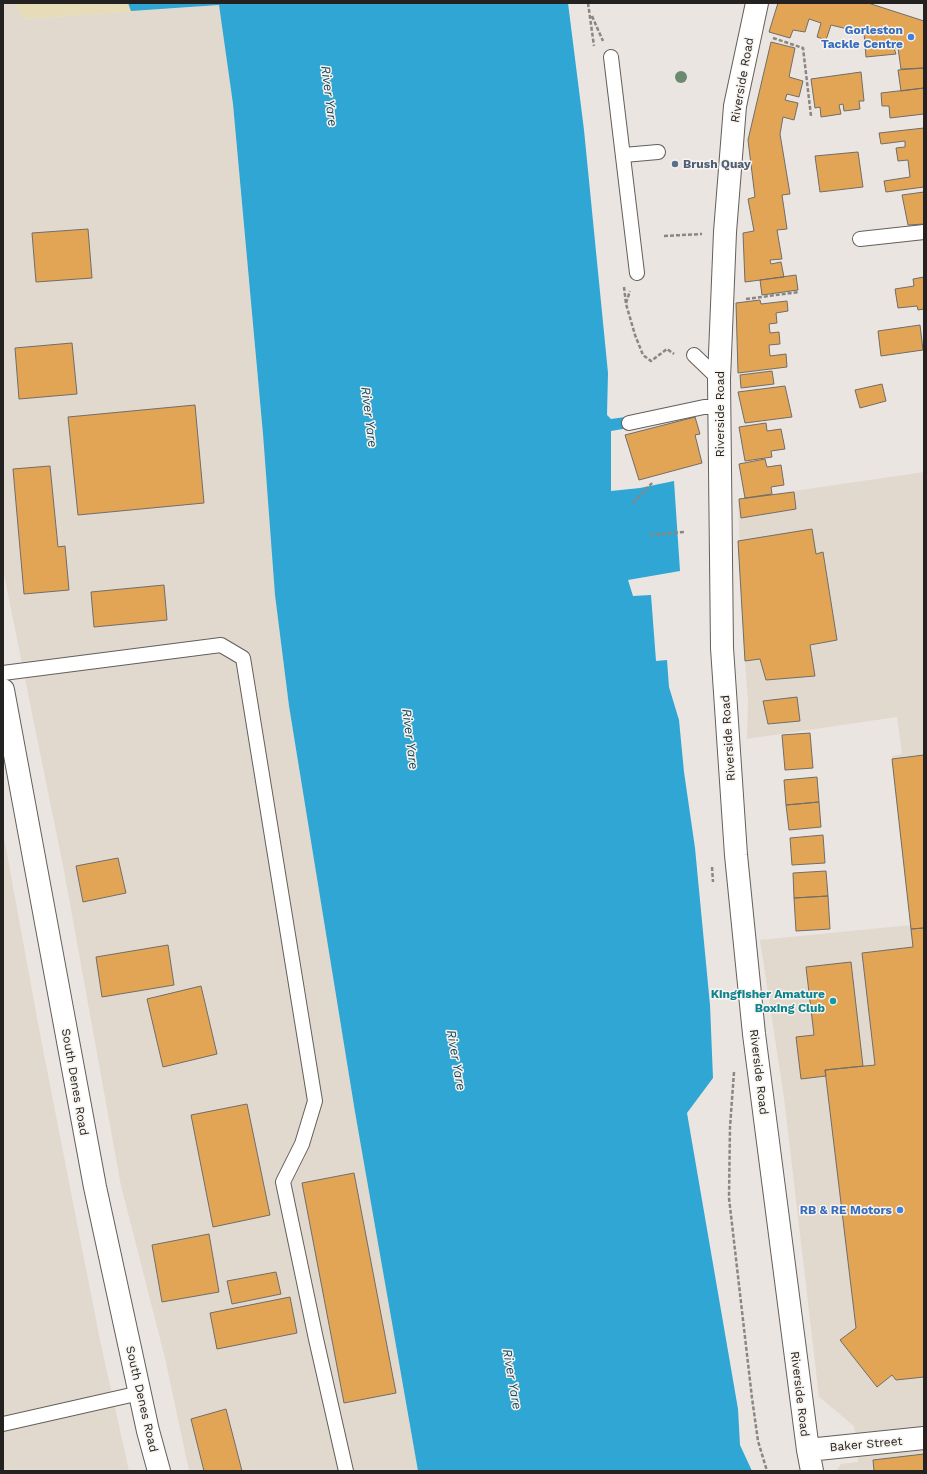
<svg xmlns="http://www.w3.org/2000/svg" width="927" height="1474" font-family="'Work Sans',sans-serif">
<rect width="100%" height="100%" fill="#eae5e0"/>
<!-- built -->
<path fill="#e2d9ce" d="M3,3H14L24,19L219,5L233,104L263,434L275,595L289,706L355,1112L418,1471H189L165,1358L121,1186L64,871L3,570Z
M924,472V1471H836L841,1464L858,1462L854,1426L819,1397L784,1098L760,940L911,925L892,759V756L902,754L897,717L747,739L748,701L743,637L738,499Z
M3,832L40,1034L100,1340L129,1471H3Z"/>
<!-- sand -->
<path fill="#e6ddb8" d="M14,3H167L168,9L24,19Z"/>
<!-- water -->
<path fill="#2fa6d4" d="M128,3H568L584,130L608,373L607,415L611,419L647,414L652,424L611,431V491L640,488L674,481L680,571L628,580L633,596L651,595L656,661L667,660L669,687L679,720L684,772L695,848L710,1005L713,1078L687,1113L738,1409L740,1445L752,1471H418L355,1112L289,706L275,595L263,434L233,104L219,5L131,11Z"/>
<!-- building -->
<path fill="#e2a555" stroke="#716d69" d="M778,3H868L924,21V68L901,69L898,48H894L896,54L866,57L864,33L831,25L826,40L817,37L821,23L809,19L805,32L793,30L790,38L769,32Z
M771,42L795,48L789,77L803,81L799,97L787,94L785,100L798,103L794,120L783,117L780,134L790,194L782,195L787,229L777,230L782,259L770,260L771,264L781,262L784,277L745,282L743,233L754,231L748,199L755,197L748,140Z
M924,68V88L901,91L898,70Z
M861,72L864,101H859L860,109L844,111L843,104L839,105L841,114L821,117L820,107L815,108L811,79Z
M924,88V114L890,118L889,106H882L881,93Z
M924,128V187L886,192L884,181L910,177L908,160L898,161L896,148L905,147V141L881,144L879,133Z
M858,152L863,187L820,192L815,156Z
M924,192V224L908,225L902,195Z
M88,229L92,278L36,282L32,233Z
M796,275L798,290L762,295L760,280Z
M924,277V309L918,310L917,306L898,308L895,289L914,286L913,279Z
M760,300L761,304L787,301L788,311L776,313L777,323L769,324L770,333L779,332L780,344L769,345L770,356L786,354L787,367L738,373L736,303Z
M920,325L923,350L881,356L878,331Z
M72,343L77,394L19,399L15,348Z
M772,371L774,384L741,388L740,375Z
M882,384L886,401L860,408L855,390Z
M785,386L792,417L745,423L738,392Z
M195,405L204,503L78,515L68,417Z
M695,417L700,434L695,435L702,463L639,480L625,435Z
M766,423L767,431L781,429L785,449L771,451L772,457L745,461L739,427Z
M765,459L767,467L781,465L784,485L771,487L772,494L745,498L739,464Z
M50,466L58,547L65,546L69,590L24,594L13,469Z
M794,492L796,509L741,518L739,499Z
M812,529L816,554L823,552L837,640L810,645L815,676L766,680L760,659L745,661L738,541Z
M164,585L167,620L94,627L91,592Z
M797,697L800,721L768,724L763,701Z
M810,733L813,768L785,770L782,735Z
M924,755V928L911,929L892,759Z
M817,777L819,802L786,805L784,780Z
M819,802L821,827L789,830L786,805Z
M823,835L825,863L792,865L790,838Z
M118,858L126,893L83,902L76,866Z
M826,871L828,896L794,898L793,873Z
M828,896L830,929L796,931L794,898Z
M924,928V1377L896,1380L892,1375L877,1387L840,1340L856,1328L825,1070L875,1065L862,953L913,947L911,929Z
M168,945L174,985L102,997L96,957Z
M851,962L863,1066L825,1070L826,1076L801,1079L796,1037L814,1035L806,967Z
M201,986L217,1054L163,1067L147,999Z
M247,1104L270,1215L213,1227L191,1115Z
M354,1173L396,1393L344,1403L302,1183Z
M209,1234L219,1292L162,1302L152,1245Z
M276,1272L281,1294L232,1304L227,1281Z
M290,1297L297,1333L217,1349L210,1313Z
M226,1409L242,1471H204L191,1419Z
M924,1454V1471H874L873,1460Z"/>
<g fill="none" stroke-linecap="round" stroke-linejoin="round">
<!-- lane casing -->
<g stroke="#635f5b" stroke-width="16">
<path id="lane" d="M611,57L637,273
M624,155L658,152
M860,239L924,232
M694,355L719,379
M629,423L704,407H720
M3,673L221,645L243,658L315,1101L302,1144L283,1182L316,1339L346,1471
M3,1424L140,1393"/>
</g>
<!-- street casing -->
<g stroke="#635f5b" stroke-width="24">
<path id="street" d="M757,3L735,106L725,232L719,379L722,648L736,855L754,1034L808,1450L812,1471
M808,1450L924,1438"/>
</g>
<!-- secondary casing -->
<g stroke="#635f5b" stroke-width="24">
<path id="secondary" d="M3,690L95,1187L148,1431L159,1471"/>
</g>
<!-- path -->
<path stroke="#8a8783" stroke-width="2.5" stroke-dasharray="4 2" stroke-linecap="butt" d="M588,3L594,46
M592,16L603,41
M773,38L803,48L811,116
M664,236L702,234
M624,287L626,304L635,335L643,355L651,361L667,349L674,354
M746,299L799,292
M626,303L630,291
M633,503L652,483
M650,535L684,532
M712,867L713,882
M734,1072L730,1127L729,1198L752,1398L758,1441L767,1471"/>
<!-- lane -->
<use href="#lane" stroke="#fff" stroke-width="14"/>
<!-- street -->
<use href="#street" stroke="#fff" stroke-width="22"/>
<!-- secondary -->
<use href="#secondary" stroke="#fff" stroke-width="22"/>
</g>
<!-- trees -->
<circle fill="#6c8a70" cx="681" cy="77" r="6"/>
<!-- markers -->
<g fill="#3f7fe0" stroke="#f7f3ee" stroke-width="1.5">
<circle cx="911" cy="37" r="4"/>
<circle cx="900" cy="1210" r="4"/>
</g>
<circle fill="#5c6f8a" stroke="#f7f3ee" stroke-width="1.5" cx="675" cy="164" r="4"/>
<circle fill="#0f9aa8" stroke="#f7f3ee" stroke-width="1.5" cx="833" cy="1001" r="4"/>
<g text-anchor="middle" stroke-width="3" stroke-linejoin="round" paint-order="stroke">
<!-- shop labels -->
<g font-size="12" font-weight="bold" fill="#366cbe" stroke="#f7f3ee" text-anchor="end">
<text x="903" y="34">Gorleston<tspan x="903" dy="14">Tackle Centre</tspan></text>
<text x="892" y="1214">RB &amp; RE Motors</text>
</g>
<!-- street labels -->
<g font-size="12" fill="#242220" stroke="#f7f3ee">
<text transform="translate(742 80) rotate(-80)" y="4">Riverside Road</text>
<text transform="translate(720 414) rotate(-90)" y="4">Riverside Road</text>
<text transform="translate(728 738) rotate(-94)" y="4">Riverside Road</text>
<text transform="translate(759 1072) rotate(83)" y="4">Riverside Road</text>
<text transform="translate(75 1082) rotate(80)" y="4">South Denes Road</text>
<text transform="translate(800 1394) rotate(83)" y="4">Riverside Road</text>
<text transform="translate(142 1399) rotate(77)" y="4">South Denes Road</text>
<text transform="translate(866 1444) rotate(-5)" y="4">Baker Street</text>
</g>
<!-- service labels -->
<g font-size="12" font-weight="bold" fill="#4e5e75" stroke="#f7f3ee" text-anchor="start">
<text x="683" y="168">Brush Quay</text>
</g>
<!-- culture labels -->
<g font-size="12" font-weight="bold" fill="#0d838f" stroke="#f7f3ee" text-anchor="end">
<text x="825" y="998">Kingfisher Amature<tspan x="825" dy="14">Boxing Club</tspan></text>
</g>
<!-- water labels -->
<g font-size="13" font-style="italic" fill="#1b4a5e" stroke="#f7f3ee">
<text transform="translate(330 96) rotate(83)" y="5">River Yare</text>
<text transform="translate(370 417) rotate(83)" y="5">River Yare</text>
<text transform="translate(411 739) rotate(83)" y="5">River Yare</text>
<text transform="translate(457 1060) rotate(80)" y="5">River Yare</text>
<text transform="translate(513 1379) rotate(80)" y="5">River Yare</text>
</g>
</g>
<!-- border -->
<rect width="927" height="1474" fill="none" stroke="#242220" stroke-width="8"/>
</svg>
